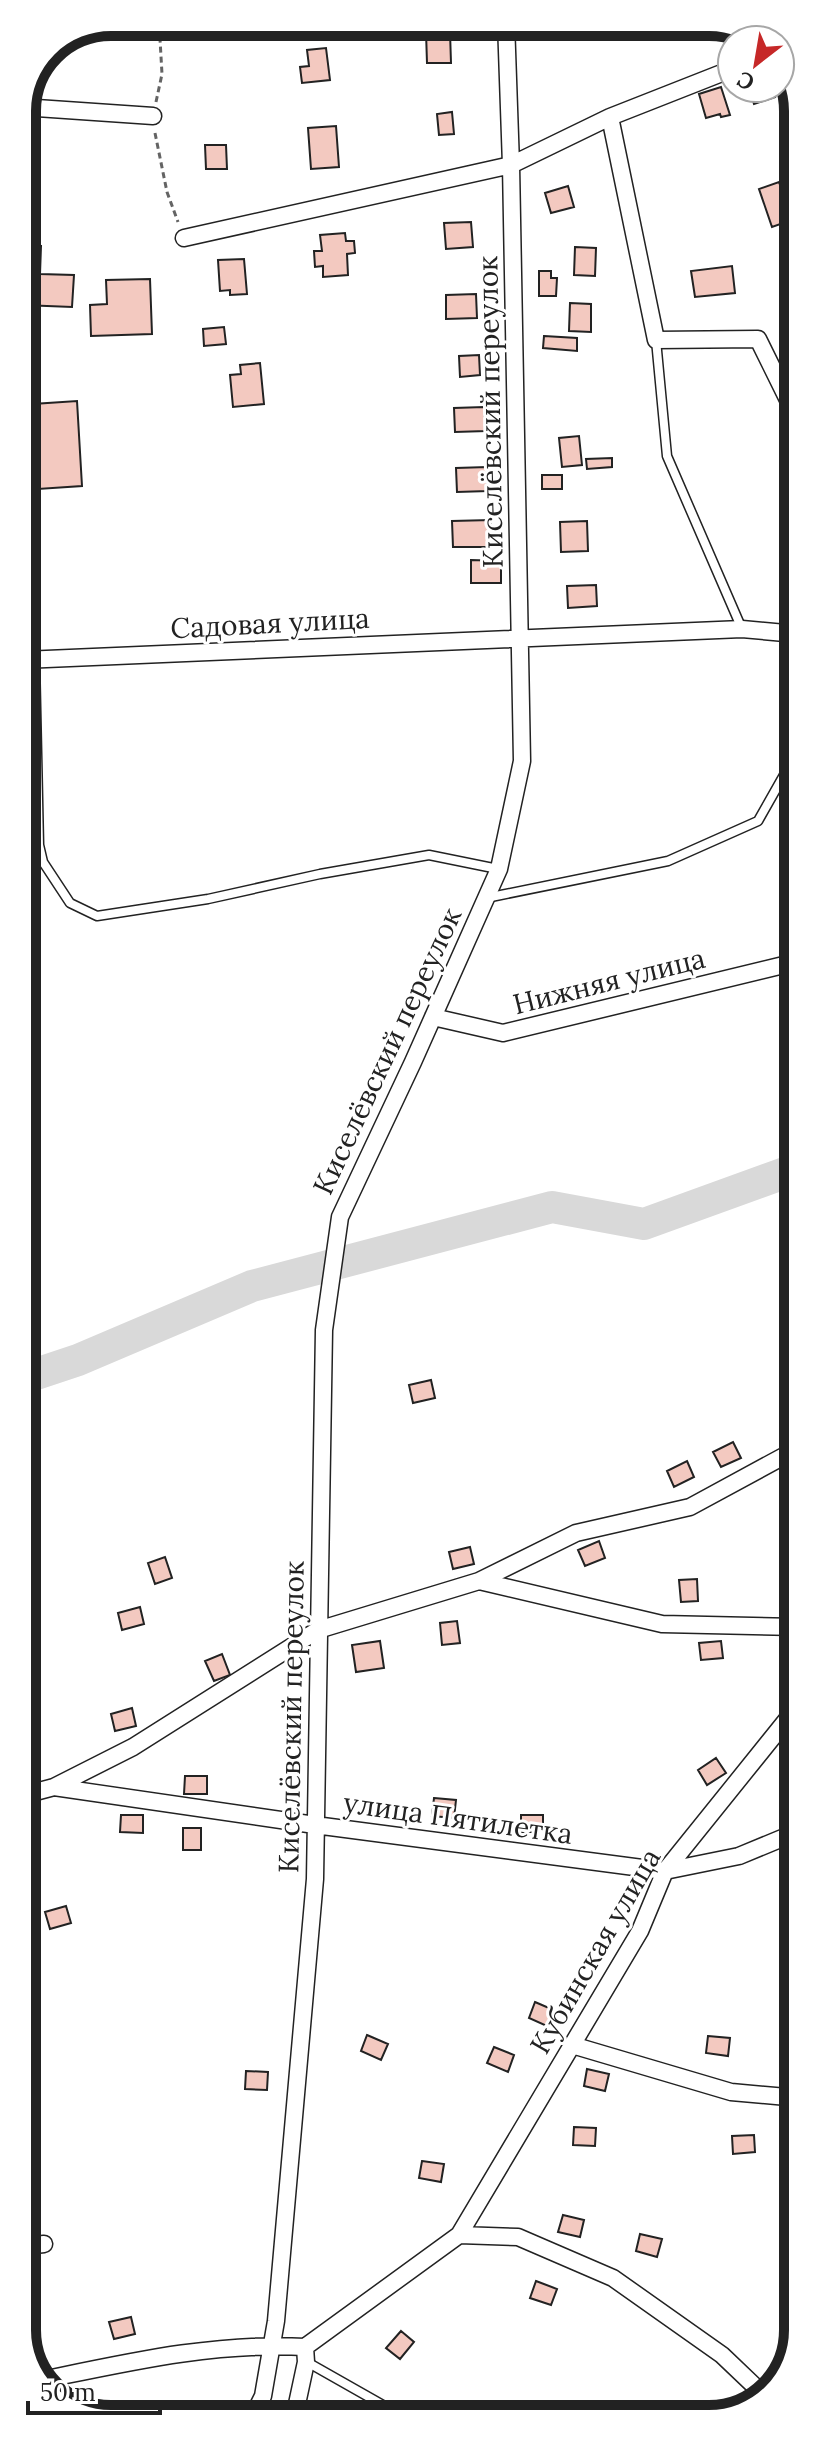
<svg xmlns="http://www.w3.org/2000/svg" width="820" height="2441" font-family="Lora,serif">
<rect width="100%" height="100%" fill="#fff"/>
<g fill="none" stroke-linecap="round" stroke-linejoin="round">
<!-- river -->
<path stroke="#d9d9d9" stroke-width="32" d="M24,1378L78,1360L252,1286L552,1207L644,1224L796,1169"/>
</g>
<!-- building -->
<path fill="#f3c9c0" stroke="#222" stroke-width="2" d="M426,32H450L451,63H427Z
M326,48L330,80L302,83L300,67L309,66L307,50Z
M721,87L730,115L721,117L720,114L706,118L699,94Z
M749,88H772L775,97L754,104Z
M452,112L454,134L439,135L437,114Z
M336,126L339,167L311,169L308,128Z
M205,145H226L227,169H206Z
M779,182L792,220L772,227L759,189Z
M568,186L574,207L551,213L545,193Z
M471,222L473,247L446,249L444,223Z
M345,233L346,241H354L355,253L347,254L348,275L323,277V266L315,267L314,251H322L320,235Z
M22,245L41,246L40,274L74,275L72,307L22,305Z
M575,247L596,248L595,276L574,275Z
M244,259L247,294L230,295V290L220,291L218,260Z
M732,266L735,293L695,297L691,271Z
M539,271H551V278H557L556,296H539Z
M150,279L152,334L91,336L90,305L107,304L106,280Z
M476,294L477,318L446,319V295Z
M570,303L591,304V332L569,331Z
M224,327L226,344L204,346L203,329Z
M544,336L577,338V351L543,348Z
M479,355L480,375L460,377L459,356Z
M260,363L264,404L233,407L230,375L241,374L240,365Z
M77,401L82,486L38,489L33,404Z
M484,407L486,431L455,432L454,408Z
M579,436L582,465L562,467L559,438Z
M612,458V467L587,469L586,459Z
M487,467L488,491L457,492L456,468Z
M542,475H562V489H542Z
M491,520V547H453L452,521Z
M587,521L588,551L561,552L560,522Z
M471,560L501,561V583H471Z
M596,585L597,606L568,608L567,586Z
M431,1380L435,1398L413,1403L409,1385Z
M733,1442L741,1458L721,1467L713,1452Z
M687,1461L694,1477L674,1487L667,1471Z
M599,1541L605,1558L585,1566L578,1550Z
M470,1547L474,1564L453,1569L449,1552Z
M165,1557L172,1578L155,1584L148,1563Z
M697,1579L698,1601L681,1602L679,1580Z
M140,1607L144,1624L122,1630L118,1613Z
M457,1621L460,1643L442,1645L440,1623Z
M380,1641L384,1668L356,1672L352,1645Z
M721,1641L723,1658L701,1660L699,1643Z
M222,1654L230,1675L214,1681L205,1661Z
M132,1708L136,1726L115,1731L111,1714Z
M716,1758L726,1773L707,1785L698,1770Z
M185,1776H207V1794H184Z
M434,1798L456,1800L454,1818L432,1816Z
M121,1815H143V1833L120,1832Z
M521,1815H543V1832H521Z
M183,1828H201V1850H183Z
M66,1906L71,1923L50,1929L45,1912Z
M535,2002L556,2011L549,2027L529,2018Z
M367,2035L388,2044L381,2060L361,2051Z
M708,2036L730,2038L728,2056L706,2053Z
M494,2047L514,2055L508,2072L487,2063Z
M587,2069L609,2074L605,2091L584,2086Z
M246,2071L268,2072L267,2090L245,2089Z
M574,2127L596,2128L595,2146L573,2145Z
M754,2135L755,2152L733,2154L732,2136Z
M422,2161L444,2164L441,2182L419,2178Z
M35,2212L39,2234L25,2236V2213Z
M563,2215L584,2220L580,2237L558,2232Z
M640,2234L662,2239L657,2257L636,2251Z
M536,2281L557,2289L551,2305L530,2298Z
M131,2317L135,2334L114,2339L109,2322Z
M401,2331L414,2342L400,2359L386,2348Z"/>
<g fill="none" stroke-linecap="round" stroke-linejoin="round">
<!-- lane casing -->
<g stroke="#222" stroke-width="11">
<path id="lane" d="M656,340L667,456L742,629
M35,660L39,845L43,862L70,903L97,916L208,899L320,874L429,855L498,869
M23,842L38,825
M486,898L668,861L758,821L788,768L793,713L785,635
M307,2362L404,2417"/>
</g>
<!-- street casing -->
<g stroke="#222" stroke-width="19">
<path id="street" d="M22,107L153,116
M610,117L656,340L758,339L796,416
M184,238L511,165L610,117L732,69
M23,660L742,629L796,634
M433,1017L503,1033L796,962
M797,1449L690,1507L576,1533L479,1581L662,1624L797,1627
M54,1787L315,1825L665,1871L739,1856L797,1832
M24,1795L54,1787L133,1747L318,1630L479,1581
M572,2045L731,2092L798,2098
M459,2235L640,1931L665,1871L797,1707
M25,2246L44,2244
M305,2347L459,2235L518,2237L613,2278L722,2355L764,2395
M42,2380C129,2362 216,2342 305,2347L306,2362L294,2418
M252,2418L263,2396L276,2321L315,1879L324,1330L340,1217L413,1062L499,869L522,761L511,165L506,22"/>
</g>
<!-- path -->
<path stroke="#646464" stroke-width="3" stroke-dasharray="6 4" stroke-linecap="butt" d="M156,102L162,74L159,22
M155,133L167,192L178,222"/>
<!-- lane -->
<use href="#lane" stroke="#fff" stroke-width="8"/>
<!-- street -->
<use href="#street" stroke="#fff" stroke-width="16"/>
</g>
<g text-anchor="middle" stroke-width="6" stroke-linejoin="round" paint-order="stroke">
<!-- street labels -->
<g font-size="28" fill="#222" stroke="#fff">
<text transform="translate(490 412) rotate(-91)" y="10">Киселёвский переулок</text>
<text transform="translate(270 623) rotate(-3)" y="10">Садовая улица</text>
<text transform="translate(609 981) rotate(-14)" y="10">Нижняя улица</text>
<text transform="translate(387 1051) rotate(-65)" y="10">Киселёвский переулок</text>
<text transform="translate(291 1717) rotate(-89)" y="10">Киселёвский переулок</text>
<text transform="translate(458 1818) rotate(8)" y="10">улица Пятилетка</text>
<text transform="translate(595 1951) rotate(-60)" y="10">Кубинская улица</text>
</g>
</g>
<!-- crop -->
<path d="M0 0H820V2441H0ZM111 36H709A75 75 0 0 1 784 111V2330A75 75 0 0 1 709 2405H111A75 75 0 0 1 36 2330V111A75 75 0 0 1 111 36Z" fill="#fff" fill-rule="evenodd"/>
<path fill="none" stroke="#222" stroke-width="10" d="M111 36H709A75 75 0 0 1 784 111V2330A75 75 0 0 1 709 2405H111A75 75 0 0 1 36 2330V111A75 75 0 0 1 111 36Z"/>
<!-- north arrow -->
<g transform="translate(756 64) rotate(211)"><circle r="38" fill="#ffffff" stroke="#a7a7a7" stroke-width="2"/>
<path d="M0-6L14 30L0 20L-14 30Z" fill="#c62828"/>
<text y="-12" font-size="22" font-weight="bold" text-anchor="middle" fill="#222222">С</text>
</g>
<!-- scale -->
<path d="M28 2401v12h132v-12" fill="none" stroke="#222222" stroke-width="4"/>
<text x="40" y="2401" font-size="24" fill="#222222" stroke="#ffffff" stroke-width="6" paint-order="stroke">50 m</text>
</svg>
